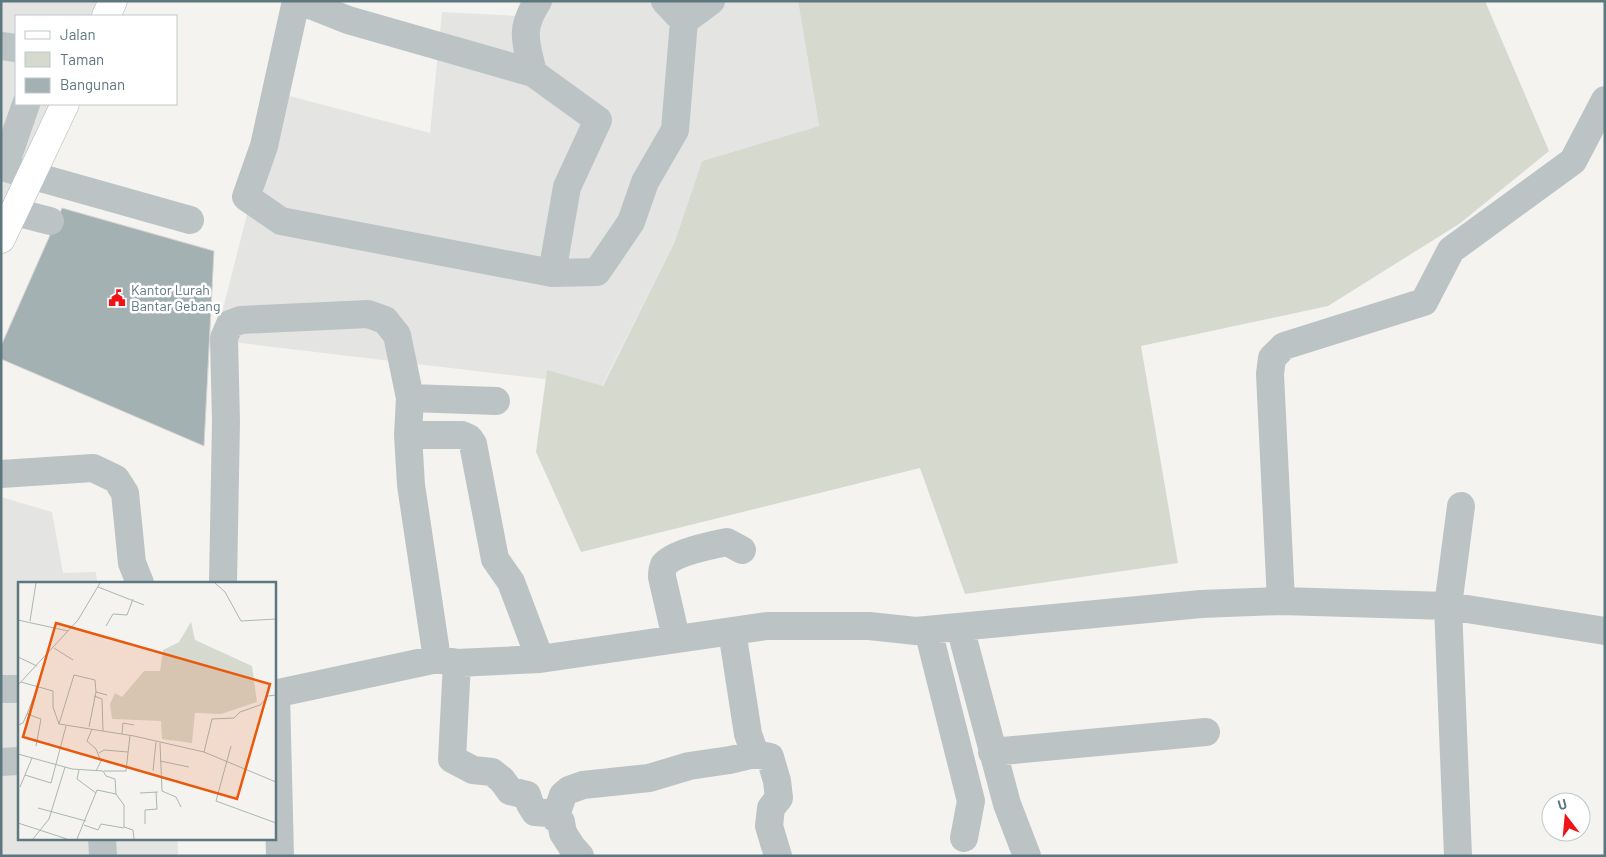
<svg xmlns="http://www.w3.org/2000/svg" width="1606" height="857" font-family="Barlow,sans-serif">
<rect width="100%" height="100%" fill="#f4f3ef"/>
<!-- built -->
<path fill="#e4e5e3" d="M1,1H108L102,16H16V104H64L1,244Z
M520,1H798L819,126L702,161L675,241L602,386L215,340L278,93L430,133L442,12L518,16Z
M1,497L52,512L63,573L96,572L97,583H19V838H178V856H1Z"/>
<!-- green -->
<path fill="#d5d9ce" d="M798,1H1485L1549,151L1459,224L1328,306L1141,346L1178,563L965,594L920,468L581,552L536,452L547,370L603,386L675,241L702,161L819,126Z"/>
<!-- building -->
<path fill="#a4b1b3" stroke="#d5d4d2" d="M62,208L214,251L204,446L1,359V346Z"/>
<g fill="none" stroke-linecap="round" stroke-linejoin="round">
<!-- major casing -->
<g stroke="#afb7b9" stroke-width="29">
<path id="major" d="M106,16L113,1
M1,239L65,104"/>
</g>
<!-- minor -->
<path stroke="#bcc3c5" stroke-width="28" d="M296,1L264,146L246,197L281,221L552,273
M300,1L348,20L533,73L598,120L567,187L552,273L597,272L631,222L645,182L675,130L684,21
M665,1L684,21L711,1
M1,46L16,48
M533,73C526,42 519,30 538,1
M26,104L6,162V165L9,169L190,220
M15,212L50,221
M408,435H462L469,438L473,444L495,559L511,582L540,659
M1,474L93,468L116,479L125,493L132,563L140,583
M223,583L226,422L224,338L230,324L241,320L368,314L385,320L397,335L410,398
M1281,601L1270,374L1272,358L1284,346L1424,302L1451,250L1573,161L1605,100
M960,627L1007,804L1027,856
M928,630L971,801L964,838
M732,631L748,734L755,754L770,757L777,781L779,798L771,808L769,826L778,856
M676,638L662,577C662,573 662,569 664,565C673,553 712,545 727,542L742,550
M437,659L411,485L408,435L410,398L496,401
M457,663L452,759L473,770L492,772L502,780L510,791L527,795L530,804L535,812L549,813L561,822L563,833L572,847L580,856
M1,689H19
M274,694L437,659L457,663L540,659L767,626H869L916,631L1201,604L1281,601L1448,606L1605,631
M276,694L280,856
M992,752L1206,732
M1,762L19,761
M555,818L563,795L569,790L583,785L649,778L689,766L730,760L755,754
M102,838L103,856
M1458,856L1448,606L1461,506"/>
<!-- major -->
<use href="#major" stroke="#fff" stroke-width="28"/>
</g>
<!-- icons -->
<defs>
<g id="civic-bare" transform="scale(1.35)"><path d="M-.6-6.5H3V-4.5H.6V-3L4-1V1h2V6H-6V1h2V-1L-.6-3ZM-1.2 2.5V6h2.4V2.5Z" fill="#f01316" stroke="#fff" stroke-width="2.5" paint-order="stroke"/></g>
</defs>
<g fill-rule="evenodd">
<use href="#civic-bare" x="117" y="298"/>
</g>
<g text-anchor="middle" stroke-width="5" stroke-linejoin="round" paint-order="stroke">
<!-- poi labels -->
<g font-size="14" fill="#5c777d" stroke="#fff" text-anchor="start">
<text x="131" y="295">Kantor Lurah<tspan x="131" dy="16">Bantar Gebang</tspan></text>
</g>
</g>
<!-- overview -->
<g transform="translate(18 582)">
<rect width="258" height="258" fill="#f4f3ef"/>
<path d="M173,40L177,58L234,84L239,120L203,132L177,131L174,161L144,157L143,139L94,137L92,122L97,111L104,115L126,89H142L145,68L161,60Z" fill="#d5d9ce"/>
<path fill="none" stroke="#a9b6b7" stroke-width="1" d="M197,1L207,10L223,39L258,37M80,5L126,23M0,38L50,49M12,39L18,1M88,44L95,32L109,33L115,17M36,66L55,78M0,75L19,84M3,100L35,109V125L41,142L116,154L186,170L258,200M0,103L60,38L82,1M76,114L84,117L85,149M41,142L56,93L77,98L78,110M0,143L5,141L9,132M71,145L78,110L89,113M74,147L69,159L78,167L83,179L78,189M104,152L105,141L116,143M142,161L144,209L158,215L163,225M18,164L23,137L9,132L20,104M213,164L198,219L258,241M186,170L194,137L216,136L222,130L242,123L250,114L258,113M81,171L86,168L110,170M0,172L54,187L85,189L88,194L97,197L98,212L106,223V245L115,248L116,257M142,179L171,185M61,188L59,197L78,211M86,189H108L112,153M135,189L138,160M7,193L33,201L48,144M142,195L166,201M2,205L14,176M122,211L140,210M20,226L68,239M0,241L49,257M127,242V228L139,227L138,210M66,243L80,248L83,242L106,246M15,257L31,237L47,185M59,257L79,208L98,212"/>
<path fill="#e8590c" fill-opacity="0.15" stroke="#e8590c" stroke-width="2.5" d="M38,41L252,102L219,217L5,155Z"/>
<rect width="258" height="258" fill="none" stroke="#5c777d" stroke-width="2.5"/>
</g>
<!-- border -->
<rect width="1606" height="857" fill="none" stroke="#5c777d" stroke-width="5"/>
<!-- legend -->
<rect x="15" y="15" width="162" height="90" fill="#ffffff" stroke="#bec9cb"/>
<rect x="25" y="31" width="25" height="8" fill="#ffffff" stroke="#bec9cb"/>
<text x="60" y="40" font-size="15" fill="#5c777d">Jalan</text>
<rect x="25" y="52" width="25" height="15" fill="#d5d9ce" stroke="#bec9cb"/>
<text x="60" y="65" font-size="15" fill="#5c777d">Taman</text>
<rect x="25" y="78" width="25" height="15" fill="#a4b1b3" stroke="#bec9cb"/>
<text x="60" y="90" font-size="15" fill="#5c777d">Bangunan</text>
<!-- north arrow -->
<g transform="translate(1566 817) rotate(344)"><circle r="24" fill="#ffffff" stroke="#bec9cb"/>
<path d="M0-4L9 19L0 12L-9 19Z" fill="#f01316"/>
<text y="-8" font-size="14" font-weight="bold" text-anchor="middle" fill="#5c777d">U</text>
</g>
</svg>
